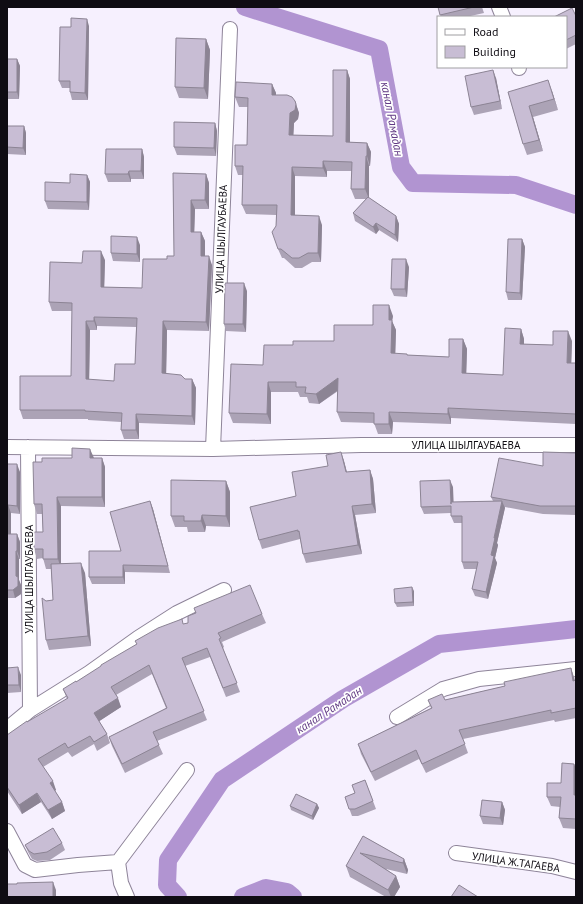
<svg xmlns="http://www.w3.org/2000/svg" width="583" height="904" font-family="'PT Sans',sans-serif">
<rect width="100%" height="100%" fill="#f6f0fe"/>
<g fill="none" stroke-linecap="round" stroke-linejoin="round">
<!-- canal -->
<path stroke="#b194d1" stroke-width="18" d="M245,7L379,49L401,167L413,183L516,185L576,205
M178,897L167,885L168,860L222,780L343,699L439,644L576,629
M243,897L266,888L287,892L293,897"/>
<!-- minor casing -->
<g stroke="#8e8499" stroke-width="16">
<path id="minor" d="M499,7L503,17
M519,67V68
M7,447L213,449L361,445H576
M28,447L30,710
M213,449L230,29
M397,717L443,689L479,679L576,669
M7,729L30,710L89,673L138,638L177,613L224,590
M7,831L25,865L35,870L78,865L118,862
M456,853L552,866L576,872
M127,897L121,883L118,862L187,770"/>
</g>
<!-- minor -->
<use href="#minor" stroke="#fff" stroke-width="14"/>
</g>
<!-- wall -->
<path fill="#aca3b6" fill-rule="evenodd" d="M438,7H482L484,13L466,17H441Z
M576,16V44L566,49V17Z
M89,26L88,100H72L70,92V88H62L59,81Z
M206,39L210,50L208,99L179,98L175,87Z
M7,59H17L20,66L19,99H7Z
M347,70L350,79V142L367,143L371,152L370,166H369V198L396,216L399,224L398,242L379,230L376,234L355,221L353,213L366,199H355L351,189L352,171H327V177L295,176V215L322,225L321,262H312L302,268H295L284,258H282L278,249L276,226V215L246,214L242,205L243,175H238L235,166L247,145L248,107H239L235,97L272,84L276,93V95L295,101L299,113L298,119L294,123L293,135L333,136Z
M496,78L502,109L474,115L471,107Z
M552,91L558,110L533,117L543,151L527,155L523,144L508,92Z
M215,123L217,131L216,156L177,155L174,147Z
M7,126H24L26,133V155L7,154Z
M142,149L144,157V179H131V182H108L105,174Z
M173,173L206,174L209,183V209H195L194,232H201L205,241V256L212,265L209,331L167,330L166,373L185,379H192L196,388L195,425L139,423V439H124L121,430V422L88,420V419H23L20,410L71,376L72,311H52L49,302L82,263L105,260L104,287L142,288L167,259L174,256ZM97,326L136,327L135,364L114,381L89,380L90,330H97Z
M87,175L90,182L89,210L48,209L45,201L70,183Z
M522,239L525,247L522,300H508L506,292Z
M140,245V262L113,261L111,253Z
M409,267L407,297L394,296L391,289Z
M247,291L246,332L226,331L224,324Z
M393,316L392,321L396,330L395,354L408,355L449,357L463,339L467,349L466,373L503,375L521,329L524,339V344L553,345L572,341L571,363H576V424L451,418V424L393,422L392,434H378L374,423L341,422L337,412L338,391L319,404L309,403L307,397H300L298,392H271V424L233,423L229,413L263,365L293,345L334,341Z
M341,452L344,461L347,472L370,470L373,479L376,513L355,515L362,554L306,563L303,554L300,539L262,549L259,540L296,496L328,466Z
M576,453V515L543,514L505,507L497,543L498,545L495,558L497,563L488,599L475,596L472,589L477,569H464L462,562V523H454L451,516V513L424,514L421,507L453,487V502L493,501L491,497L543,466Z
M72,458H102L105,467V507L61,506V563L85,573L91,646L49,650L46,640V601L53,600L51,569H46L43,558L37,559L34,549L43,532L42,514H37L34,504L42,462Z
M7,464L20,472V514L11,513V534H17L20,542V559H19V580L21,585V594L15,598H7Z
M226,481L230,492V527L206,526L205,532H188L187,527H175L171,516Z
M150,501L153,509L170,573L125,572V584H92L89,577L121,551Z
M414,591V606L397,607L395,603Z
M262,614L266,623L222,642L224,647L223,648L240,692L226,697L210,657L185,666L207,720L157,741L163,754L125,773L112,746L109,737L166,708L152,674L116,695L121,707L99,721L107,734L110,743L97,751L94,744L72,757L68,752L43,767L56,790L55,791L62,802L65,811L52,819L41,802L22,814L7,791V735L67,699L63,689L76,682L137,644L135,641L184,624Z
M7,668L21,675V692L7,693Z
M571,668L575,680H576V718L555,722L554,720L463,739L468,753L426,773L419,759L375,781L361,754L358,744L431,708L428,700H445L505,686Z
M574,764L576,769V829L563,828L559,818L560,807L551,806L547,797L561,783Z
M365,780L376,809L358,816H352L345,797L355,793L352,785Z
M502,802L505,810L503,825L483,824L480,816Z
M317,804L319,808L313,820L291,810L290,806Z
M363,836L404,859L408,870L407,874L386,869L396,876L400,887L394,897H386L350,877L346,866Z
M62,843L65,850L50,860L37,861L32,859L28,852L25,845Z"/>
<!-- shaded-wall -->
<path fill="#8c8494" d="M87,19L89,26L88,100L85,93Z
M206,39L210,50L208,99L204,88Z
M17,59L20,66L19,99L17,92Z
M347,70L350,79V152L346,142Z
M493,70L496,78L502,109L500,101Z
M548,80L552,91L558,110L554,99Z
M272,84L276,93V104L272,95Z
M295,101L299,113L298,119L294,123L293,145L289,135L290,113Z
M529,106L533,117L543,151L539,140Z
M215,123L217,131L216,156L214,148Z
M24,126L26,133V155L23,148Z
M367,143L371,152L370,166L367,156Z
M142,149L144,157V179L141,171Z
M366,156L369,166V199L365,189Z
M323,161L327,171V177L323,168Z
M292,167L295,176V224L291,215Z
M129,171L131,179V182L128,174Z
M206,174L209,183V209L205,200Z
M87,175L90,182L89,210L87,202Z
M7,178L8,181L7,203Z
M191,200L195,209L194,241L191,232Z
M319,216L322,225L321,262L318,253Z
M396,216L399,224L398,242L395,235Z
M376,223L379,230L376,234L373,227Z
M201,232L205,241V265L201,256Z
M137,237L140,245V262L137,254Z
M522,239L525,247L522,300L520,293Z
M101,251L105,260L104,296L101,287Z
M209,256L212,265L209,331L206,322Z
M406,259L409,267L407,297L405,289Z
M244,283L247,291L246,332L243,324Z
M389,305L393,316L392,321L396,330L395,364L391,353L389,320Z
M94,317L97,326V330L94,321Z
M86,321L90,330L89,388L86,379Z
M163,321L167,330L166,382L162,373Z
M521,329L524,339V354L520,344Z
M568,331L572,341L571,373L567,363Z
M463,339L467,349L466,383L462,373Z
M338,378L341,388L319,404L316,394Z
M192,379L196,388L195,425L192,416Z
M268,382L271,392V424L267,414Z
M448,408L451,418V424L448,414Z
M389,412L393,422L392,434L389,424Z
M136,414L139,423V439L136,430Z
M90,449L94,458H90Z
M341,452L344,461L349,481L346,472Z
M102,458L105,467V507L102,497Z
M17,464L20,472V514L17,506Z
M370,470L373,479L376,513L372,504Z
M450,480L453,487L454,511L451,504Z
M226,481L230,492V527L226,516Z
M57,497L61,506V569L58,559Z
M150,501L153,509L170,573L168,566Z
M502,501L505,508L497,543L498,545L495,558L497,563L488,599L486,592L494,538Z
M8,505L11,513V542L8,534Z
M352,506L355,515L362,554L358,545Z
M202,515L206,526L205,532L201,521Z
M17,534L20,542V559L17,551Z
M16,551L19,559V580L21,585V594L15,598L13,590L16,576Z
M81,563L85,573L91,646L88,636Z
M123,565L125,572V584L123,577Z
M412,587L414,591V606L413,602Z
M18,667L21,675V692L19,685Z
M571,668L574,678L576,687L573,681Z
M118,698L121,707L98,722L94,713Z
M574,764L576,769V801L574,795Z
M53,781L56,790L53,792L50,783Z
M37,793L41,802L22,814L19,805Z
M62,802L65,811L52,819L48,810Z
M502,802L505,810L503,825L500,818Z
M317,804L319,808L313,820L312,816Z
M404,859L408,870L407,874L403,863Z
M396,876L400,887L394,897H391L388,890Z
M53,882L56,890V897H53Z"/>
<!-- building -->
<path fill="#c8bdd4" stroke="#8c8494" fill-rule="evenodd" d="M438,7H474L440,15Z
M572,8L576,16V35L566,40V17H554Z
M71,18L87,19L85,93L70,92V81H59L60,27H71Z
M176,38L206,39L204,88L175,87Z
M7,59H17V92H7Z
M333,70H347L346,142L367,143V156H366L365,189H351L352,162L323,161V168L292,167L291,215L319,216L318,253H308L299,258H292L281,249H278L272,232L276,226L277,205H242L243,166H235V145H247L248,98L235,97L236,82L272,84V95H287L292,97L295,101L296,104L295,110L290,113L289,135L333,136Z
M493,70L500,101L471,107L465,76Z
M548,80L554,99L529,106L539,140L523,144L508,92Z
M174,122L215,123L214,148L174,147Z
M7,126H24L23,148L7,147Z
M106,149H142L141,171H129L128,174H105Z
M173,173L206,174L205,200H191V232H201V256H209L206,322L163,321L162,373L181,375L185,379H192V416L136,414V430H121L122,413L85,411V410H20V376H71L72,303L49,302L50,262L82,263L83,251H101V287L142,288L143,259H167V256H174ZM94,317L137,318L135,364H115L114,381L86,379V321H94Z
M70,174L87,175V202L45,201V182L70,183Z
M368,197L396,216L395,235L376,223L373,227L353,213Z
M111,236L137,237V254L111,253Z
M508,239H522L520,293L506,292Z
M392,259H406L405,289H391Z
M225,283H244L243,324H224Z
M373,305H389V320H392L391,353L407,354V355L449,357V339H463L462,373L503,375L505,328L521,329L520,344L553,345V331H568L567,363H576V414L448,408V414L389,412V424H374V413L337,412L338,378L316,394L305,393L306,387H296V382H268L267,414L229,413L231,364L263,365L264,345H293V341H334V325H373Z
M72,448L90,449V458H102V497H57L58,559H43V549H34V532H43L42,504H34L33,462H42V458H72Z
M341,452L346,472L370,470L372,504L352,506L358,545L303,554L299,531L298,532V530L259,540L250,507L296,496L292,472L328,466L326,455Z
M543,452L576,453V506H540L491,497L499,458L543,466Z
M7,464H17V506L8,505V534H17V551H16V576L18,577V586L13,590H7Z
M171,480L226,481V516L202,515L201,521H184V516H171Z
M450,480L451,504V502L502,501L494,538H495L491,555L494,556L486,592L472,589L478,562H462V516H451V506L421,507L420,481Z
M150,501L168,566L123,565V577H89V551H121L110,512Z
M81,563L88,636L46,640L42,598L46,601L53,600L51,564Z
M250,585L262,614L218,633L221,638L219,639L237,683L223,688L207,648L182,658L204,711L153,732L159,745L122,764L109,737L167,708L149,665L111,687L118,698L94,713L107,734L94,742L90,736L68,748L65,743L38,759L53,781L50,783L62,802L48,810L37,793L19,805L7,787V740L8,739L7,738V735L27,721V722L68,698L63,689L76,681V682L101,666V665L137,644L135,641L158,628L182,619L183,624L188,623V616L196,613L194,608Z
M412,587L413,602L395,603L394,589Z
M18,667L19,685H7V668Z
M571,668L573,681L576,680V708L551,713V710L459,730L465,744L422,764L416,750L371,772L358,744L432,708L428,700L442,694L445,700L505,686L504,682L561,670Z
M562,763L574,764V795H576V819L559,818L561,797H547V783H561Z
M365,780L373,801L355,809H349L345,797L355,793L352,785Z
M296,794L317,804L312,816L290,806Z
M482,800L502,802L500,818L480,816Z
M53,828L62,843L47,852L34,854L29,851L25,845Z
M363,836L404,859L403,863L360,853L396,876L388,890L346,866Z
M53,882V897H7V884H17V883Z
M459,885L478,897H451Z"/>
<g text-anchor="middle" stroke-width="3.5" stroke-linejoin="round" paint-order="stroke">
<!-- street labels -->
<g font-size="11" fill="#0f0c13" stroke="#fff">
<text transform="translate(221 239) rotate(-88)" y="4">УЛИЦА ШЫЛГАУБАЕВА</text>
<text x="466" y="449">УЛИЦА ШЫЛГАУБАЕВА</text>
<text transform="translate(29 579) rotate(-90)" y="4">УЛИЦА ШЫЛГАУБАЕВА</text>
<text transform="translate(516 862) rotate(8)" y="4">УЛИЦА Ж.ТАГАЕВА</text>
</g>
<!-- water labels -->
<g font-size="12" font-style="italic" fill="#603983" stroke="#fff">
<text transform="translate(392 119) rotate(79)" y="4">канал Рамадан</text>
<text transform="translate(329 710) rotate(-33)" y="4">канал Рамадан</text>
</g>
</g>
<!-- border -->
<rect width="583" height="904" fill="none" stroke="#0f0c13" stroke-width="16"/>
<!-- legend -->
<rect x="437" y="16" width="130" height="52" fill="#ffffff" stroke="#9f9ea1"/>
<rect x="445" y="29" width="20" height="6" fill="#ffffff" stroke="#9f9ea1"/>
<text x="473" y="36" font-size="12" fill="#0f0c13">Road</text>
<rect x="445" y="46" width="20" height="12" fill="#c8bdd4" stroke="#9f9ea1"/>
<text x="473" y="56" font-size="12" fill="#0f0c13">Building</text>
</svg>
